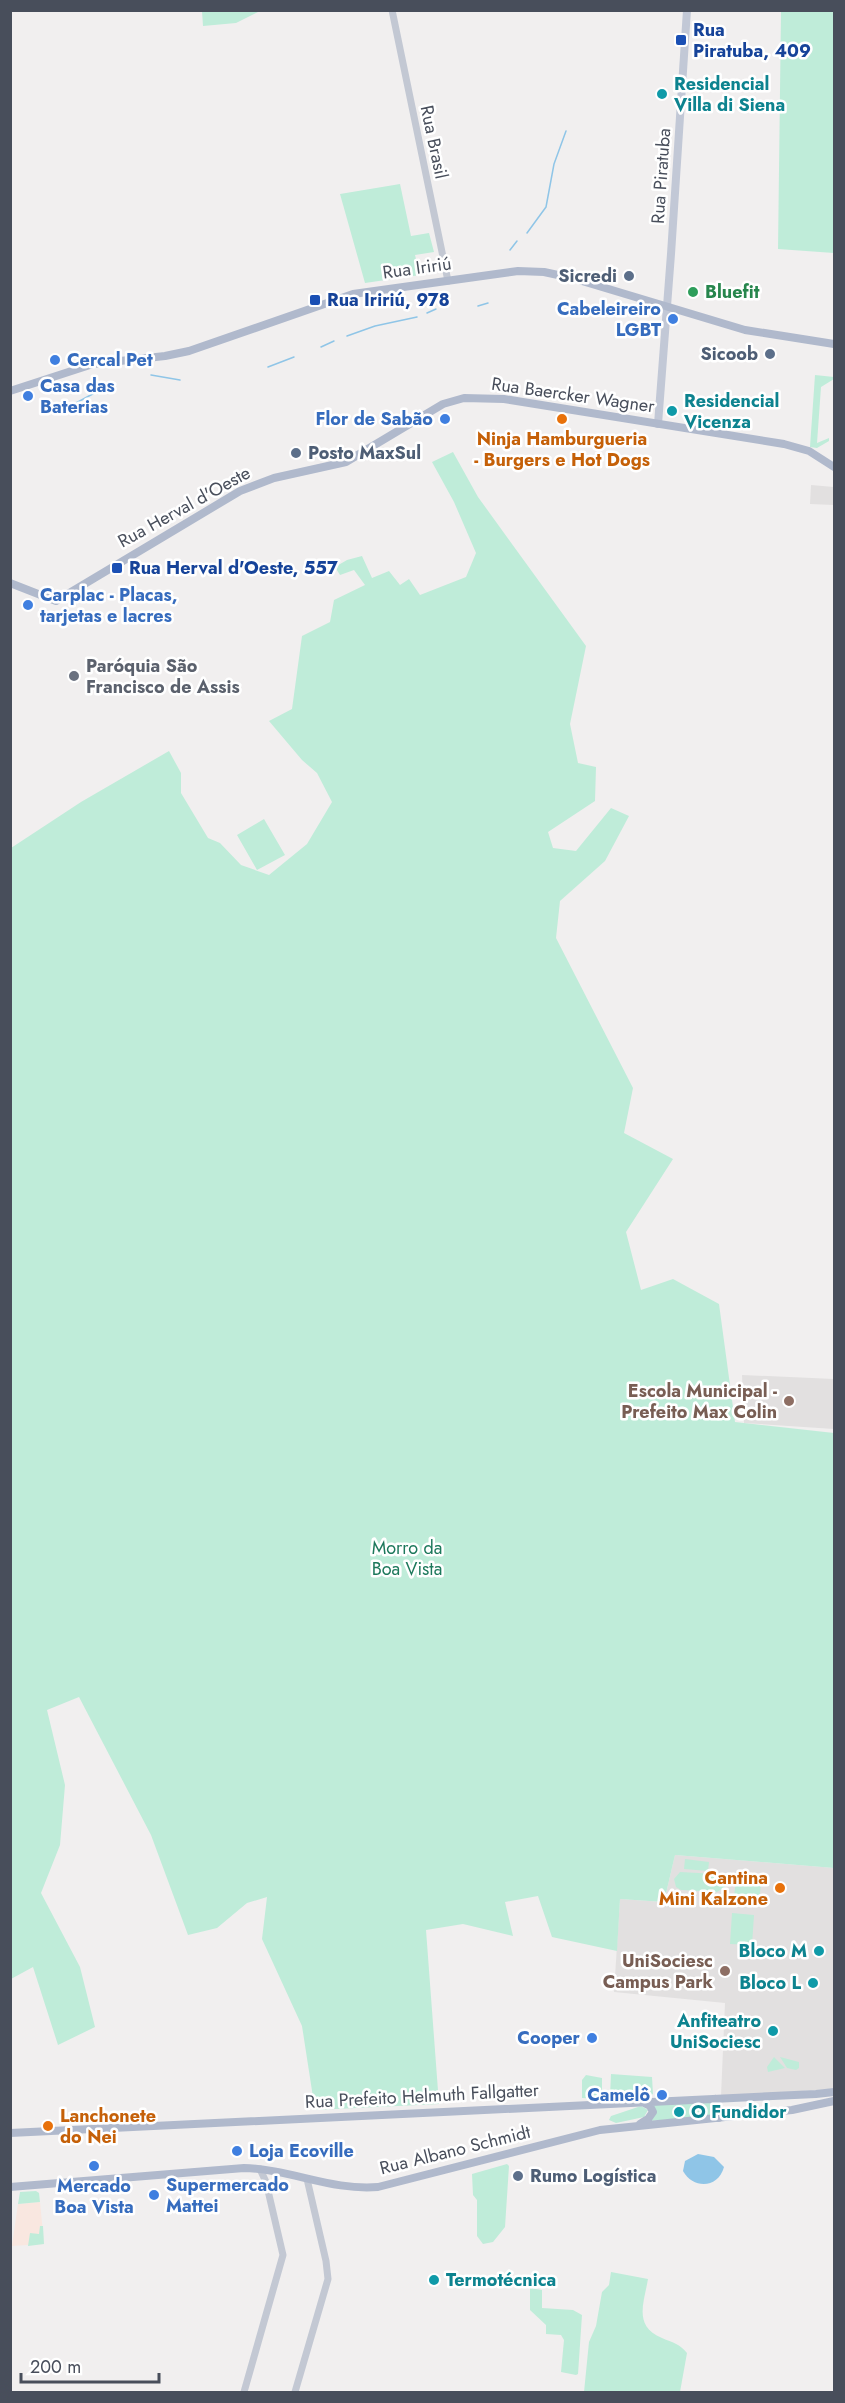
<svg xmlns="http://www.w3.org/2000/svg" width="845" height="2403" font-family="Jost,sans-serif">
<rect width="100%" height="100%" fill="#f1efef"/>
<!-- education -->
<path fill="#e2e0e0" d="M811,485L834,487V505L810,504Z
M742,1375L834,1379V1429L744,1423Z
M675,1855L834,1868V2089L721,2096L725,2003L614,1992L620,1899L664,1902Z"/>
<!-- medical -->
<path fill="#f9e7e0" d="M40,2202L44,2244L12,2246L18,2204Z"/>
<!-- green -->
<path fill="#bfecd9" d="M202,11V10L260,11L236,23L203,26Z
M781,11H834V253L778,249Z
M400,184L411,236L429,233L434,252L415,255L420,275L365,283L340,194Z
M815,375L834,377V379L821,387L817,443L829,438V441L817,448L810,447Z
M453,452L478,497L586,646L570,724L578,763L596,767L595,801L548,832L553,848L576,851L611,808L629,816L605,861L560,901L556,938L633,1088L624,1133L673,1159L626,1232L641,1290L673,1279L719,1304L735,1422L834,1433V1868L675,1855L664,1902L620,1899L617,1951L552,1937L538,1896L505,1902L513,1936L463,1924L426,1930L439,2104L315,2110L302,2026L262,1939L267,1897L247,1903L217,1928L188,1935L151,1835L79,1697L47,1710L65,1785L60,1845L41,1893L80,1967L95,2027L58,2045L33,1967L11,1979V848L81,802L169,751L181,773V793L208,838L220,843L241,865L269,875L307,844L332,802L317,773L302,760L269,721L292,709L302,636L330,622L334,600L365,585L354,570L340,575L335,567L347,560L362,556L372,578L389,571L400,585L409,579L420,595L466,577L476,553L454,502L432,462Z
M264,819L285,855L257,870L237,835Z
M685,1859L709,1862L708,1871L684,1869Z
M680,1872L717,1874L724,1879L725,1887L717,1892L681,1890L676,1887L674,1879Z
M736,1881L761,1885L759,1900L734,1896Z
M732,1913L754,1915L752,1945L730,1944Z
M774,2057L785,2068L768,2072L767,2067Z
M780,2057L799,2062V2068L796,2070L787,2068Z
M611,2074L652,2077L653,2094L649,2096L610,2097Z
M586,2075L602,2078V2099L582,2098V2080Z
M711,2103L715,2105L716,2115L651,2121L652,2105Z
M641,2106L648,2110L644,2117L616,2123L609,2120L611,2116Z
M507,2164L509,2166L505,2227L493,2242L483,2244L477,2236V2200L473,2195L472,2174Z
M36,2191L39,2193L40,2202L18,2204L20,2192Z
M40,2226H43L44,2244L28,2246L30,2233L39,2234Z
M611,2272L648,2279C644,2303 633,2326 662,2338C673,2343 679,2343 687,2353L680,2392H584L589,2342L596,2326L602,2292L609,2285Z
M530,2288L542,2290V2308L573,2310L582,2315L578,2374L576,2375L561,2372L564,2340L561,2335L546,2334V2325L530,2310Z"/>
<!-- water -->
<path fill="#8fc5e7" d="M698,2154L714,2157L724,2167C718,2189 693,2189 683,2171L685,2161Z"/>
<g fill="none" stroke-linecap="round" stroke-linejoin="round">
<!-- stream -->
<path stroke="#8fc5e7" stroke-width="1.5" d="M527,233L546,207L554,164L566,131
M510,250L517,241
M478,306L488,303
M427,313L436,309
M347,336L375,326L417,317
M321,347L334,341
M268,367L294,357
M151,375L180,380
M76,403L111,384"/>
<!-- tertiary -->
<path stroke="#c3c8d3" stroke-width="7" d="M392,10L448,281
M244,2392L283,2255L266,2182L260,2169
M295,2392L328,2279L326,2261L307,2179"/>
<!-- secondary -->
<path stroke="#c2c8d6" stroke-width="8" d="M658,424L671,254L687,10"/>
<!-- primary -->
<path stroke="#b0b9cc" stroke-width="8" d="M10,391L93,364L165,356L189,351L353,294L518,271L544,272L572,278L745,330L834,344
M10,583L56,601L240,491L274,478L346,462L443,404L464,398L504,399L784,444L809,451L834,467
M715,2099L719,2108V2118
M640,2124L648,2119L653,2112L650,2106L644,2103
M10,2133L816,2094L834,2092
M10,2187L244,2168C290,2169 332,2191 378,2187L600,2130L792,2110L834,2101"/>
</g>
<!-- markers -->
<g fill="#1a4fb4" stroke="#fff" stroke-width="2">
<rect x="675" y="34" width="12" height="12" rx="3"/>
<rect x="309" y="294" width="12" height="12" rx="3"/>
<rect x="111" y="562" width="12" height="12" rx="3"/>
</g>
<g fill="#0f9aa8" stroke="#fff" stroke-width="2">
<circle cx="662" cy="94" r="6"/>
<circle cx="672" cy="411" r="6"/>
<circle cx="819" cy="1951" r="6"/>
<circle cx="813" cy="1983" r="6"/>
<circle cx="773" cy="2031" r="6"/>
<circle cx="679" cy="2112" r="6"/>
<circle cx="434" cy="2280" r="6"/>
</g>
<g fill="#5c6f8a" stroke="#fff" stroke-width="2">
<circle cx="629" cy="276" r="6"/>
<circle cx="770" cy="354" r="6"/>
<circle cx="296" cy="453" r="6"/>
<circle cx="518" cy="2176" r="6"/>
</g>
<circle fill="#2e9e5b" stroke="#fff" stroke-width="2" cx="693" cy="292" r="6"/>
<g fill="#3f7fe0" stroke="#fff" stroke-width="2">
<circle cx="673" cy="319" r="6"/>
<circle cx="55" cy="360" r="6"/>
<circle cx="28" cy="396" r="6"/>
<circle cx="445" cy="419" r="6"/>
<circle cx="28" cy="605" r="6"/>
<circle cx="592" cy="2038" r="6"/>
<circle cx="662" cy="2095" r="6"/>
<circle cx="237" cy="2151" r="6"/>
<circle cx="94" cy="2166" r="6"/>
<circle cx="154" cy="2195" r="6"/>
</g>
<g fill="#e8710a" stroke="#fff" stroke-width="2">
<circle cx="562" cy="419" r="6"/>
<circle cx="780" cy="1888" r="6"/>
<circle cx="48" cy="2126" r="6"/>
</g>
<circle fill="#6b7280" stroke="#fff" stroke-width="2" cx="74" cy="676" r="6"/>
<g fill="#8d6e63" stroke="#fff" stroke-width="2">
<circle cx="789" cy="1401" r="6"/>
<circle cx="725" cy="1971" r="6"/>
</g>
<g text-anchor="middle" stroke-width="5" stroke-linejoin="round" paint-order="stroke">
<!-- transit labels -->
<g font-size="18" font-weight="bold" fill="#164399" stroke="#fff" text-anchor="start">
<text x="693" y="36">Rua<tspan x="693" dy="21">Piratuba, 409</tspan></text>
<text x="327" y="306">Rua Iririú, 978</text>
<text x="129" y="574">Rua Herval d'Oeste, 557</text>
</g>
<!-- culture labels -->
<g font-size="18" font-weight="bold" fill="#0d838f" stroke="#fff" text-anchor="start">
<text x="674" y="90">Residencial<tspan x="674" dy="21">Villa di Siena</tspan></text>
<text x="684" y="407">Residencial<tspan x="684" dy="21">Vicenza</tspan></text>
<text x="807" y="1957" text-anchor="end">Bloco M</text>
<text x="801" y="1989" text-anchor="end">Bloco L</text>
<text x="761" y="2027" text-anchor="end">Anfiteatro<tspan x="761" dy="21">UniSociesc</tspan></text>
<text x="691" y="2118">O Fundidor</text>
<text x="446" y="2286">Termotécnica</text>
</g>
<!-- street labels -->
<g font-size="18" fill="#484e5b" stroke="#fff">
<text transform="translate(434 142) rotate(78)" y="6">Rua Brasil</text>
<text transform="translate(661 176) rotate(-86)" y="6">Rua Piratuba</text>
<text transform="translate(417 268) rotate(-8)" y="6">Rua Iririú</text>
<text transform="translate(573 395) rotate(8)" y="6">Rua Baercker Wagner</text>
<text transform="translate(184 507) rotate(-29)" y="6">Rua Herval d'Oeste</text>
<text transform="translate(422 2096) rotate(-3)" y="6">Rua Prefeito Helmuth Fallgatter</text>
<text transform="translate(455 2150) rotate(-14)" y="6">Rua Albano Schmidt</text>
</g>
<!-- service labels -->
<g font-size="18" font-weight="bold" fill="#4e5e75" stroke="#fff" text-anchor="end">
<text x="617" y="282">Sicredi</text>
<text x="758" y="360">Sicoob</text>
<text x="308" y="459" text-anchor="start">Posto MaxSul</text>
<text x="530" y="2182" text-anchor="start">Rumo Logística</text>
</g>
<!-- leisure labels -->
<g font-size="18" font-weight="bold" fill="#27864d" stroke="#fff" text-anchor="start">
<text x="705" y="298">Bluefit</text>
</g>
<!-- shop labels -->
<g font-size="18" font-weight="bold" fill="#366cbe" stroke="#fff" text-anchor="start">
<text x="661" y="315" text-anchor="end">Cabeleireiro<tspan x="661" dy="21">LGBT</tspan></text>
<text x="67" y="366">Cercal Pet</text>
<text x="40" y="392">Casa das<tspan x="40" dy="21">Baterias</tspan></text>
<text x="433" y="425" text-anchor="end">Flor de Sabão</text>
<text x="40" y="601">Carplac - Placas,<tspan x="40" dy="21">tarjetas e lacres</tspan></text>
<text x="580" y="2044" text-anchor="end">Cooper</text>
<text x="650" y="2101" text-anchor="end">Camelô</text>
<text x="249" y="2157">Loja Ecoville</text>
<text x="166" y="2191">Supermercado<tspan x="166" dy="21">Mattei</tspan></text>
<text x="94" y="2192" text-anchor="middle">Mercado<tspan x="94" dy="21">Boa Vista</tspan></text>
</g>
<!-- food labels -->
<g font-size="18" font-weight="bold" fill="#c56008" stroke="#fff">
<text x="562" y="445">Ninja Hamburgueria<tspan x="562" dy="21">- Burgers e Hot Dogs</tspan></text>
<text x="768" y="1884" text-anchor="end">Cantina<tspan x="768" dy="21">Mini Kalzone</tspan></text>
<text x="60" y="2122" text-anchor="start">Lanchonete<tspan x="60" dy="21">do Nei</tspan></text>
</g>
<!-- worship labels -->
<g font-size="18" font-weight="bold" fill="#5b616d" stroke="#fff" text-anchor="start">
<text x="86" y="672">Paróquia São<tspan x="86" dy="21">Francisco de Assis</tspan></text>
</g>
<!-- education labels -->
<g font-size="18" font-weight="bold" fill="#785e54" stroke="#fff" text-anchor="end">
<text x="777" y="1397">Escola Municipal -<tspan x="777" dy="21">Prefeito Max Colin</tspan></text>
<text x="713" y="1967">UniSociesc<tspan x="713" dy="21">Campus Park</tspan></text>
</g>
<!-- park labels -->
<g font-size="18" fill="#1c785b" stroke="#fff">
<text x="407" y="1554">Morro da<tspan x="407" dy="21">Boa Vista</tspan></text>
</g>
</g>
<!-- border -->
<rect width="845" height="2403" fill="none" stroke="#484e5b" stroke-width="24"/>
<!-- scale -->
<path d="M21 2373v9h138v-9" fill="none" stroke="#484e5b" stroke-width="3"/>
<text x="30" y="2373" font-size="18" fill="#484e5b" stroke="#ffffff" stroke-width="4.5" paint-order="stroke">200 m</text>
</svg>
